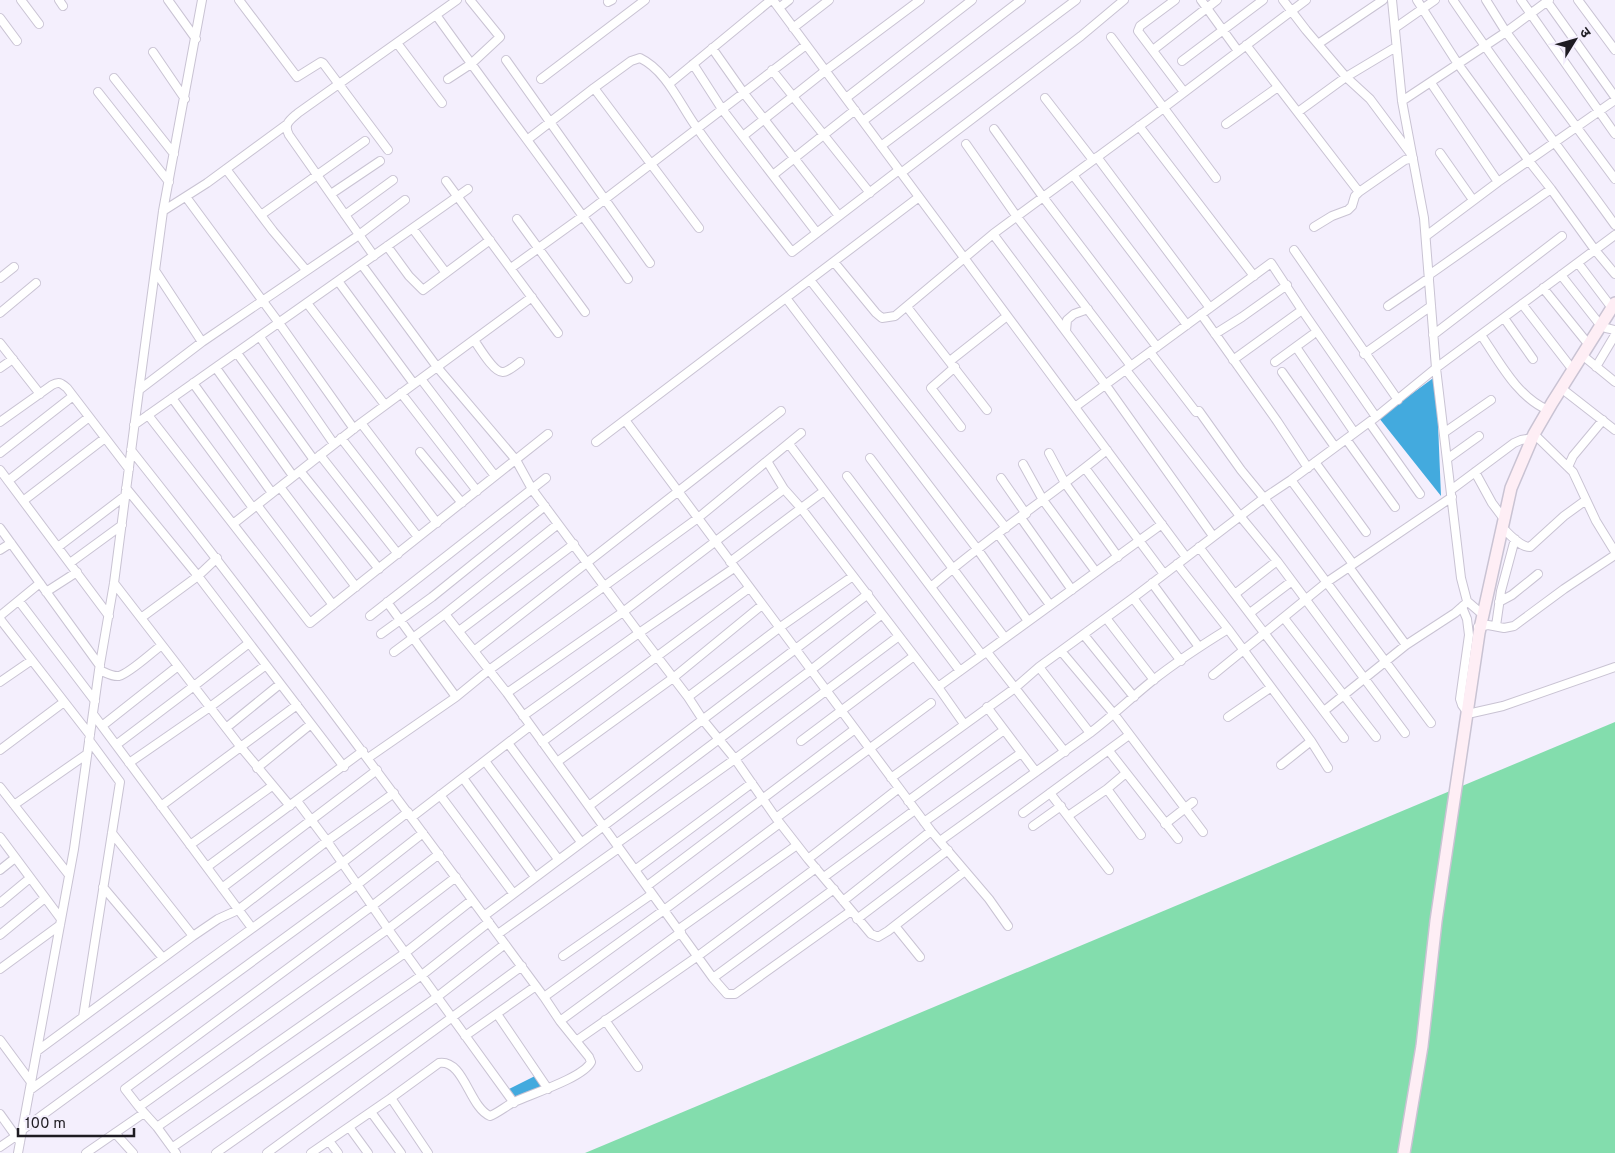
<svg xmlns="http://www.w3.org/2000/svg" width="1615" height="1153" font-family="Overpass,'Noto Sans Devanagari',sans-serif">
<rect width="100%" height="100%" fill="#f4effd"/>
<!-- green -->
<path fill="#83ddad" d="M1615,722V1153H585Z"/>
<!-- water -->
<path fill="#43aade" d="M1436,376L1441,496L1379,418Z
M539,1074L547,1092L516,1104L509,1089Z"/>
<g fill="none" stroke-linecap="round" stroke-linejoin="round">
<!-- street casing -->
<g stroke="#c9c3d3" stroke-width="10">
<path id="street" d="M21,0L39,24
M59,0L63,6
M168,0L196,39
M239,0L297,77L321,62L323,63L388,150
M773,0L1186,557
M1175,0L1140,26L1138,31L1184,92
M1201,0L1238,51
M1283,0L1306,30L1346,77L1370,99L1411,154
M1392,0L1402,101L1424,218L1436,368L1461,578L1467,601L1482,614
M1417,0L1458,64L1529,161L1551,189L1595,250L1615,274
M1453,0C1505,77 1561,150 1615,225
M1486,0L1506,32L1615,179
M1521,0L1615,134
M1546,0L1615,97
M1578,0L1615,50
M608,2L612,0
M779,8L789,0
M436,15C499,103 565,190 628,279
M0,18L17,41
M793,28L829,0
M1395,28L1435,0
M1111,37L1216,178
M397,43L442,103
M1318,44L1383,0
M1246,45L1359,192
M712,48L743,92L839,216
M1153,50L1217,0
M153,52L185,99
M506,60L650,263
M1182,61L1263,0
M693,64L722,109L817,233
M772,70L870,193
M114,78L174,154
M448,79L471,64L500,37L470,0
M541,79L645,0
M1431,83L1498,182
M669,84L771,0
M594,88L699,228
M98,92L169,182
M846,98L972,0
M1045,98L1093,160
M1402,101L1506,32L1549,0
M1298,112L1346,77L1396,47
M863,121L1021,0
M1226,124L1278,87
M1139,126L1254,276
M994,129L1043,197L1157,347
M743,136L825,71L920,0
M527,140L594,88L631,61L640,58C667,71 680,105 697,128C727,171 760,211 792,252L899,170
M966,144L1017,217L1131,366
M881,146L1076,0
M1440,153L1473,200
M1097,157L1210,308
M226,169L273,231L306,270
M901,173L1081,36L1124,0
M773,175L855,110
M1073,175L1187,325
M446,181L558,333
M331,194L380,161
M186,197L279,323L354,429
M163,211L207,183L286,125
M261,215L365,141
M345,215L393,180
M517,219L585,312
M1314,227L1332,216L1348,210L1352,206L1355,196L1359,192L1405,160L1413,158
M413,229L446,273
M993,234L1105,384L1213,536
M1426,236L1498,182L1615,100
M387,246L409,276L423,290L490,240
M1294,250L1398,400
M374,256L289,135C283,124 290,120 298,113L457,0
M834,262L876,313L882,318L895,316L993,234L1149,119L1306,0
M1578,263L1612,308
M362,265L437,367L516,460L532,489L639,633L688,697L703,720L735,759L776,818L808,859L871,934L878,937L888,931L965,871
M511,268L583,216L806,45
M156,272L202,342
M1429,275L1551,189
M1561,275L1601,326L1606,328L1615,330
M0,278L14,267
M810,280L1006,528
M338,281L414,384
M1543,288L1589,345
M786,298L978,550L1028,621
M307,303L385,405
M1522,304L1573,370
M1388,306L1429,278
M907,307L987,410
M0,313L36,283
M1201,314L1277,421L1308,468
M1504,318L1533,359
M1066,331L1067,320L1074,314L1088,309
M1215,334L1242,317L1287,285
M1433,335L1562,236
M1481,335C1499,361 1517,397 1548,410
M260,337L334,444
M474,340C479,347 494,373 503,372C508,372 516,365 520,362
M0,343L40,394
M1296,347L1354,432
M1150,352L1196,412
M237,353L314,460
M1364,354L1431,306
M1582,355L1615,382
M1233,360L1302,310L1376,417
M950,361L1007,316
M1275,362L1312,335
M955,367L931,388L961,427
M1596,367L1615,335
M0,368L13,359
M216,368L293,476
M1126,370L1240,516L1277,561L1405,733
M1282,372L1335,447
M421,379L495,476
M193,383L272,493
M1561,388L1615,430
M139,390L202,342L359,235L405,200
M401,393L477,491
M172,398L253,508
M1075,407L1271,263L1302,310
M1199,411L1241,470L1264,498L1431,723
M148,415L310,623L548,434
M625,420L899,788L931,831L989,899L1008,926
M0,422L52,385C59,381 61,383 67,388L129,469
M1369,422L1420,494
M361,423L437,523
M134,425L468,189
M1445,432L1491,400
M1534,434L1573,472L1596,521L1615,552
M341,438L418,537
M1346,439L1395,507
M596,442L919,197
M789,444L960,671
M131,450C273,629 408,813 544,997L560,1021L589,1057L591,1062C583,1078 531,1094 514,1102C506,1106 498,1113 490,1116C469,1107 464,1059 439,1063L391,1098L311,1153
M420,452L462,503
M0,453L73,396
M1049,453L1065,483L1118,557
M320,455L398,554
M870,458L1005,638
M1447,459L1479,436
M767,461L784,489L801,508L938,687L964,724
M1315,462L1366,532
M1023,464L1043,500L1096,572
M1568,467L1573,456L1603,420
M1085,468L1164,574
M0,470L109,616
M300,471L379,569
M1475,472L1492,503L1504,519
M847,476L982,655
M1001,478L1026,514
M1291,480L1353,564
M8,481L89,417
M280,487L356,587
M126,488L198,576L344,767
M1451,490L1514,443L1521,440L1532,438
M23,501L105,438
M257,505L333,605
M1021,518L1072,590
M233,524L361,423L532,297
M1502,527C1509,534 1520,547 1530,547L1564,516L1586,500
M0,528L100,666
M998,534L1050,605
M58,547L125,496
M1199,547L1344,738
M0,550L11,543
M730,562L824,491
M70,563L122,525
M1177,564L1228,629L1311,741L1328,768
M1349,567L1406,645
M114,583L240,746L290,806
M1152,583L1199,647
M931,587C987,538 1050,497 1107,450
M46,592L77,572
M1235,594L1277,561
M1133,598L1181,661
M19,601L95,701
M387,602L456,697
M1499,602L1512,595L1538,574
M1462,607L1467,619L1469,635L1460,699L1462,705L1467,712L1472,713L1503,706L1615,667
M1250,613L1292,581
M445,614L507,693L713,978L727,994H735L851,911
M0,616L40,583
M370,616L546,478
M141,618L198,576L217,558
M1106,618L1154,680
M1284,618L1376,737
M0,619L90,735
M1496,626L1501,591L1515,539
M1478,627L1488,625L1504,628L1514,626L1564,589L1615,555
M459,631L574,544
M381,634L432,597L545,506
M1084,635L1134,697
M474,651L781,411
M1061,651L1114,714L1203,832
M394,652L445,614L558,524
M987,652L1065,752
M1039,667L1090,733
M99,670C105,672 112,677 119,676C130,673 152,652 162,645
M1213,675L1327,582L1452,497
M0,682L32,660
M938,687L1162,524
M507,693L623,612L784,489
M688,697L779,628L853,576
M987,707L1036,772
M1324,711L1406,645L1455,613L1464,605
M93,714L252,928
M523,716L639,633L734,568
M1228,717L1270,688
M102,726L178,666
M226,728L280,684
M801,741L914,656
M542,742L749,588
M508,743L581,842
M116,745L194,686L249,643
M0,750L64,702
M1109,751L1178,839
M368,758L456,697L489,670L698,518L801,433
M485,761L558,859
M557,762L673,678L762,605
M129,763L210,707L266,665
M1281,765L1311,741
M257,768L311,724
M463,778L535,877
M891,778L1015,688L1039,667L1133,598L1264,498L1291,480L1376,417L1436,368L1615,235
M0,787L69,875
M1107,789L1141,835
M1050,793L1109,870
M440,795L513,893
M297,801L327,841L388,929L514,1103
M908,801L1004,730
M14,805L87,754
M161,806L297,705
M589,806L868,594
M1023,813L1129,735
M1068,816L1107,789L1126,773
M412,817L530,726
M776,818L931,703
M924,822L1021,753
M1165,824L1193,802
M1033,826L1061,806
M0,837L61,919
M940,841L1090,733C1112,716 1131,698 1152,681C1176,662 1202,645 1228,629
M616,844L735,759L899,636
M190,845L272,786
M808,859L899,788
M207,867L363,751
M0,870L15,858
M635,870L752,783
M824,877L915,810
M647,886L855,729
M103,887L163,958
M222,888L377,770
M843,901L931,831
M0,903L30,878
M484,916L811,670L882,614
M857,919L948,850
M895,926L920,957
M679,929L797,845
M498,934L619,848
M0,935L45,898
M193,936L218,919L238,910L327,841L394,793
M563,956L652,894
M0,969L60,925
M713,978L834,889
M544,997L664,910L780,823
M497,1014L548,1089
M83,1017L120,782L89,740
M605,1020L638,1067
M560,1021L681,932
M465,1036L536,986
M0,1040L31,1082
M576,1041L698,956L816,868
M37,1051L193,936L112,833
M30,1090L342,863L408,812
M391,1098L428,1153
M139,1107L125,1089L372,906L439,854
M371,1112L401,1153
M0,1114L20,1142
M157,1127L405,953L472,900
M349,1127L368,1153
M22,1130L358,884L423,833
M115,1133L133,1153
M329,1141L338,1153
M0,1147L16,1136
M173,1147L422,975L489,922
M18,1153L74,849L99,670L114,583L139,390L163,211L202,0
M86,1153L144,1113
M176,1153L157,1127L139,1107L388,929L456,877
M216,1153L437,997L505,944
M267,1153L522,966"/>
</g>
<!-- secondary casing -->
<g stroke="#c9c3d3" stroke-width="14">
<path id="secondary" d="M1404,1153L1422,1046L1436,921L1479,633L1511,488L1534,434L1552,403L1615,303"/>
</g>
<!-- street -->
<use href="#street" stroke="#fff" stroke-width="8"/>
<!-- secondary -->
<use href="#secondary" stroke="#feeef5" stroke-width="11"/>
</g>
<!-- north arrow -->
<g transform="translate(1575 40) rotate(53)" stroke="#f4effd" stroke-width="4" paint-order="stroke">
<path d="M0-4L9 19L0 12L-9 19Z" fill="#1e1c22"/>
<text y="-8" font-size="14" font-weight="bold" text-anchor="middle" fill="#1e1c22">उ</text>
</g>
<!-- scale -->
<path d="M18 1128v8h116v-8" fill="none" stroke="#1e1c22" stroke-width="2.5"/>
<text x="25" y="1128" font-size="15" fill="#1e1c22" stroke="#f4effd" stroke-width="4" paint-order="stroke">100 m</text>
</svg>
